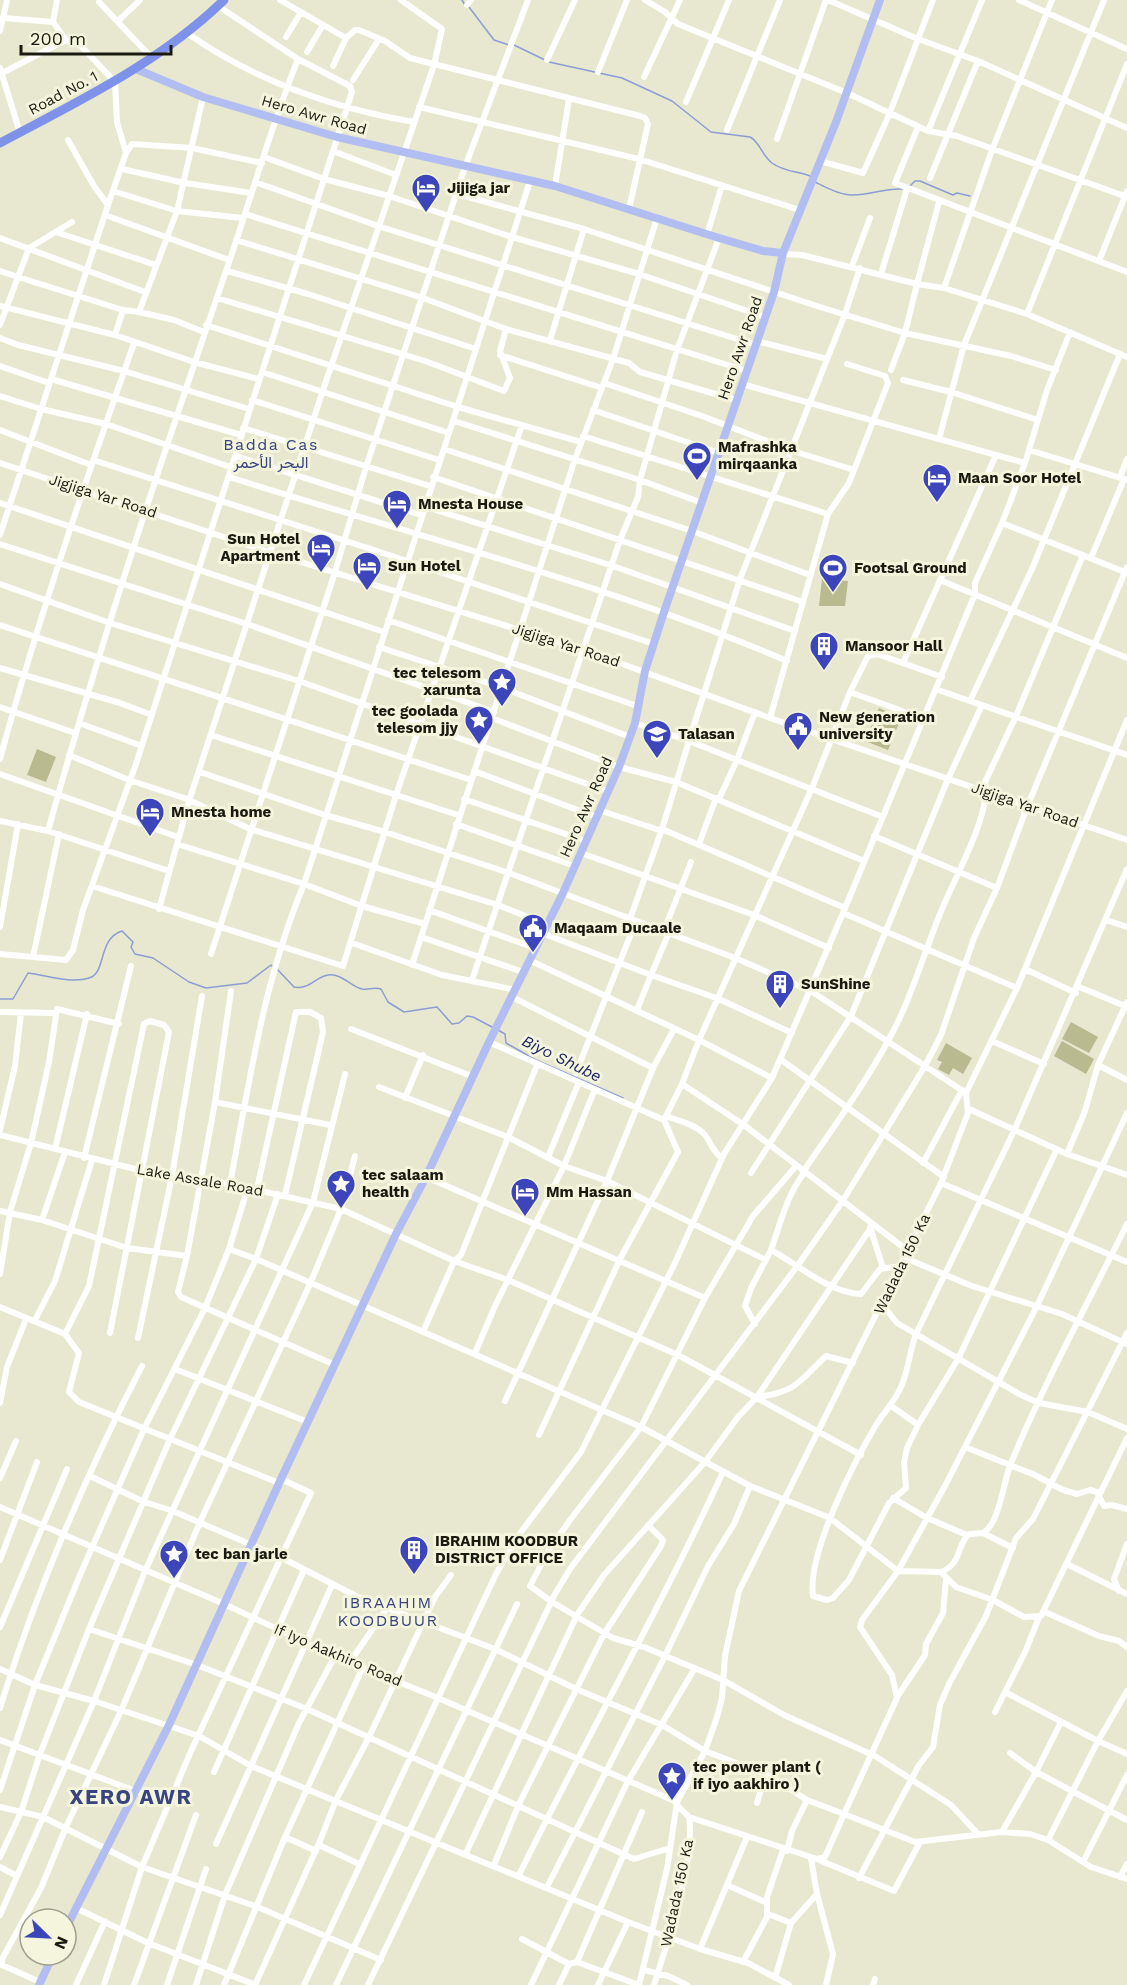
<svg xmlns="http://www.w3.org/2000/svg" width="1127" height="1985" font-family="'Work Sans',Vazirmatn,sans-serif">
<rect width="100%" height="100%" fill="#e7e8cf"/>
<!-- green -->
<path fill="#b9ba8f" d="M822,579L848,581L845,606H819Z
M879,708L901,718L888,750L865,741Z
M37,749L56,757L46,782L27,775Z
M1071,1022L1098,1037L1089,1053L1062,1039Z
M1062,1041L1094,1059L1086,1074L1054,1056Z
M946,1043L972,1058L963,1074L953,1068L949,1075L938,1069L942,1062L937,1060Z"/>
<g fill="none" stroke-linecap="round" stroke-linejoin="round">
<!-- stream -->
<path stroke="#8d9cd5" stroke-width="1.5" d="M462,0L465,5
M469,7L494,40L509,45
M514,45L545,60
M549,62L622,78L672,101L711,132L750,137C760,142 762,156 772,163C784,172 798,171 810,176
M815,182C825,187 839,195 851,195C868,196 884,188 902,189
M909,187L915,181H920L953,195L957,193L970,196
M277,969L294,987C309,990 315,977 328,975C342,973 351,987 362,989C369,990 373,987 381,989L388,1002L404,1012L437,1007L452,1024L459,1023L467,1016L473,1017L492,1027
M0,999H13L28,973C46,975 71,984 89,978C107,973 97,939 122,931L133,942L131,947L135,954L153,958L189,982L206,988L247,983L271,965L273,967
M498,1030L505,1034L506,1043L536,1060L623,1098"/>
<!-- minor -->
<path stroke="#fff" stroke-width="6" d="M57,0L53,22L66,40
M280,0L346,38
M645,0L665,12L678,24L847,93L928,131L957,136L1127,197
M828,0L918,39L978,61L1127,128
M1019,0L1127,49
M1052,0L992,150L944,288L1027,314L1127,357
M99,2L152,58
M467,5L471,0
M4,18L53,22
M118,21L140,0
M0,31L7,0
M187,33C255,81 332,108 414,122
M286,37L301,12
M307,52L323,25
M547,60L575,0
M333,66L346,38L355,30H359L385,41L410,58L640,116L645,118L648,124L629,209
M0,68L20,133
M598,72L627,0
M0,74L66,40L81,46L115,82L117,122L126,153
M644,77L680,0
M353,80L379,39
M203,97L177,211L139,312L174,320L204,332
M686,102L729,0
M419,107L639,159L800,210
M918,127L895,183L1127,272
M727,130L780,0
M928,131L982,0
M777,139L826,0
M68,140L94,186L108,205
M333,151L396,175
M264,157L324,179L389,196L512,237L639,274L765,317
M820,161L863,173L889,115L933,0
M122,169L185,183L251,193
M930,178L978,61
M255,182L378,226L756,345
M555,186L569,99
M113,191L177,211L243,218
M457,194L584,229L820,307L905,333L1011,356L1056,370
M245,214L747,371
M105,215L229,260
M56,232L156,265
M707,235L722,185
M0,238L145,292
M236,240L423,298L506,329L629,363L640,372L736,400
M783,254L802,255L917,284L939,202
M1099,261L1127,191
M852,266L870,218
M0,271L18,277L29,248L72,222
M227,271L308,294L476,349
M881,274L907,189
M217,298L425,361L504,391L510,378L500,351L506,329
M0,306L115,335L194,362L258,379
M1027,314L1127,64
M0,325L18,277L123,310L139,312
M206,325L458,407L581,442
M115,335L123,310
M0,338L18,345L124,371L249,409
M550,340L584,229
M757,341L827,359
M500,355L602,388
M0,366L49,383
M891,370L905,333L917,284L944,288
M262,372L449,433
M51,379L241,435
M903,380L951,392L1038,420
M604,383L702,416L790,450L854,470
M742,384L1025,463
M0,396L41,409L106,424L233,468
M252,400L439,460
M593,410L719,453
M454,421L640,480L702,503
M243,428L430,486
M0,430L91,465
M583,436L828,514
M939,439L964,345L1104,0
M444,449L692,531L810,575
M1029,450L1127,480
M236,456L421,515
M93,460L374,550L654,644
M0,463L272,553L584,650L770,718L1127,840
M229,477C416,536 607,584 787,661
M433,477L803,602
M1120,477L1127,459
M0,503L384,632
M423,506L613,566L795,631
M1002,523L1127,573
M0,535L108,205L126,153L132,144L192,148L262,163
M0,544L247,624L494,712
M1091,558L1124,479
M940,580L1127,658
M0,584L110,623L299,681L607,791
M388,620L637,706
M0,625L471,780
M379,647L503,688L630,737
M903,663L996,455
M0,668L120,703L152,715
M938,690L1127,755
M850,692L924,719
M970,701L1032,569L1120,354
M0,707L75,733
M492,718L619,767L676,782L864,861
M770,718L828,514L849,483L888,383L885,376L847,364
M79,723L142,746
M635,723L689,741L740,579L845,314L860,268
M211,735L458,815
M69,755L129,780L187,799L250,829L498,905L547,925
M0,759C38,619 86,480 134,343
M474,771L596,817
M200,772L325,815L385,832L509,873L735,958L811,991L966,1093
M0,774L178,837
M464,799L586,841
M719,799L737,760L883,817
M599,810L662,831
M0,821L48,831L169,871
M456,824L575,866
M662,829L845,908
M48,831C100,643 162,458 225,274C250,202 270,129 298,59
M874,836L997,888
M177,844L304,884L362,906L425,924
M699,844L716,798
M581,853L754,915L829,948
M92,886L343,966L396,795L522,425
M159,909L189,801L323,390L434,65L442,29L401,0
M429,910L535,948
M843,913L975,594V583L1002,523L1025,463L1047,390L1070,332
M630,919L662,829L689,741L737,760L755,712
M1106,920L1127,927
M0,927L18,824
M542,933L651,975L668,935
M663,933L691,862
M421,937L523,972
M352,943L442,975L516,990
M0,954L66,960L73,950L83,910L136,764L352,92L350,86L298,59L218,6
M211,954L335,572L366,467L465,167L528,0
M33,957L59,834
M529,960L699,1040L812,788L850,692L868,656L877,654L942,677
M412,965L575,459L613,359L657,218
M1025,969L1076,993
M472,980L620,540L638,497L640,480L677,350L719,238
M1079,987L1125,1006
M512,997L653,1068L674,1029
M637,1010L651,975L719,999L792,1033
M0,1012L55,1013
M351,1029L474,1077
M992,1041L1044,1064
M489,1042L664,1120
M780,1059L944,1177
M1098,1065L1127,1080
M576,1073L636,921
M772,1078L699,1040L682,1084L744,1125L908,1251
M379,1087L508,1137L564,1166L607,1181L653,1068
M405,1098L423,1055
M215,1102L330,1125
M969,1109L1067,1154L1127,1175
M666,1116C679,1121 695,1124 705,1135C712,1144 712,1151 722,1158
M0,1130L15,1066L21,1013
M0,1135L143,1171L230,1184L341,1209L454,1261L508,1280L678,1355L861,1455
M55,1149L87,1014
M1057,1149L958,1359L918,1425L907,1448L904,1462L906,1488L889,1503L849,1580L833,1598L827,1600L813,1596C807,1554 854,1462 876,1425C883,1414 893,1403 899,1391C908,1376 909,1352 916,1334L1014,1131L1127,869
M1067,1154L1085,1111L1098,1065L1127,1002
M548,1157L579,1082
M84,1158L131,966
M923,1163L962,1090
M796,1166L753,1216L705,1298L641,1427L570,1520L547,1553L530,1586L552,1602L613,1638L644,1647L723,1680L784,1715L875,1756L951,1805L978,1834
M803,1172C832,1129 863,1087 888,1041C910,1002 923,956 940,914C952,882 992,814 985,782L1016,716L1083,555
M751,1173L851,1016L948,779L982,705
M426,1177L705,1298
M941,1183L1127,1262
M230,1184C250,1079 263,983 304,884L530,181
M257,1189L296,1012H310L321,1018L323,1032L285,1195
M278,1194L256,1259L641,1427L750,1486L830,1518L898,1571L941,1572C963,1563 956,1545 969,1534L983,1533L1013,1548
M0,1211L42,1220L127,1248L187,1256L178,1292L181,1297L335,1365
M42,1220L65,1152
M870,1227L883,1268
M771,1250C781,1222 786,1197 804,1173
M187,1256L215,1102L231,991
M905,1258L972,1286L1062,1314L1127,1344
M0,1274L10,1212L31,1143L49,1062L57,1009L119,1024
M882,1304L897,1323L1021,1395L1039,1403L1088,1412L1127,1429
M0,1307L65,1334L89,1286L144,1024L150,1021L164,1025L169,1032L110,1333
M35,1320L55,1281L92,1160
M755,1324L745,1306L751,1288L771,1250C799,1265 829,1293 861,1294L880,1269L901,1266
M423,1332L454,1261L461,1255L537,1065
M65,1334L79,1353L69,1392L79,1402L279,1483
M138,1338L172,1176L202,996
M475,1353L495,1306L564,1166L595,1089
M175,1369L308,1422
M758,1397C798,1391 797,1383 826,1356L853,1363
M505,1401L607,1181L766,1260
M0,1403L7,1367L26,1319
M890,1405L918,1425
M539,1435L620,1259L678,1152L664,1120L682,1084
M965,1447L1035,1475L1063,1490L1077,1494L1090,1490L1097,1492L1104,1506L1112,1505L1127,1509
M90,1476L144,1502L173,1511L282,1558L358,1597L495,1649L576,1689L662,1725L705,1751L770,1776
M0,1478L16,1441
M893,1498L927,1518L967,1535
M0,1507L224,1604L335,1656L438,1698L677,1802
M983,1533C1000,1523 1003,1482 1011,1463C1045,1381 1088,1303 1127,1224
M0,1560L37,1462
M1067,1564L1127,1594
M941,1572L956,1587L993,1600L1024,1617L1041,1616L1127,1438
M1119,1591L1114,1579L1127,1544
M1045,1612L1099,1636L1119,1641L1127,1647
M0,1627L67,1469
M89,1629L197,1665L307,1709L634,1859L670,1848
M350,1662L387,1608
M0,1669L35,1685L94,1701L199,1736L251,1766L628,1922L700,1949L748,1963L789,1985
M1005,1692L1098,1741L1127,1754
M897,1697L925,1655L926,1644L943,1613L946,1579
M0,1708C35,1594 87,1472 142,1366
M995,1712L1026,1650L1039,1617
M0,1740L170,1804
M1010,1753L1036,1772L1061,1722
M214,1772L304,1570
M0,1790L35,1685L80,1575L144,1429L205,1308L229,1249L248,1187
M757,1803L763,1782L770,1776L807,1800
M0,1807L43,1817L142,1867L255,1906L381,1960
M689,1817L817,1859L825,1857L844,1814L915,1842L1002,1832L1030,1834L1048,1840L1091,1867L1127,1879
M1002,1832L1036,1772L1127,1820
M285,1837L316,1851
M1048,1840L1098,1741L1127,1691
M216,1844L332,1585
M319,1845L359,1864
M787,1851L792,1831L807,1800L844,1814L897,1698L892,1675L860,1627L862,1620L898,1571L946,1484L1037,1306L1127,1113
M466,1853L577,1615L604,1575L705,1462L738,1417L757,1397L870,1229
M0,1857L21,1812L40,1754L89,1629L170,1439L256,1259L229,1249
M811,1858L817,1894L833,1954L826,1985
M819,1860L894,1891L920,1842
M1083,1862L1127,1775
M494,1865L519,1804L604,1634L661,1546L663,1540L648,1525
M0,1867L17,1876
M519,1875C585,1740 660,1609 723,1472
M1120,1877L1127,1864
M859,1878L919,1765L933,1747L940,1705L950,1682L986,1616L1016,1538L1033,1519L1127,1333
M727,1885L765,1902
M547,1887L665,1656L708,1566L734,1524L750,1486
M76,1908L148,1943L256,1985
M768,1914L791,1923
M0,1915L94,1701L145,1571L313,1202L345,1074
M522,1939L569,1964
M700,1949L747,1837
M577,1962L639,1985L667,1869L677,1802L705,1751L717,1717L722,1698L725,1656L739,1591L941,1183L968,1113L966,1093L1017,988L1127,720
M743,1962L767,1917V1897L783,1850
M644,1970L668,1976L687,1985
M775,1978L791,1923L817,1894
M40,1982L2,1965V1959L41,1888L66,1827L121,1711L200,1522L310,1284L341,1209L355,1156
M76,1985L105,1921
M104,1985L142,1867L191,1751L311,1493L281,1479
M134,1985L196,1815
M167,1985L206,1869
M196,1985L225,1895L299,1723L335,1656
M224,1985L285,1837L363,1667
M255,1985L320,1841L336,1800L369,1737L435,1597L451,1575
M304,1985L496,1574L521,1532L581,1452L674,1265L724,1154L772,1078L843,913L1017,988
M336,1985L517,1604
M368,1985L555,1594L570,1569L798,1265L842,1202L925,1066L941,1035L974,938L997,888L1027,807L1127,567
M531,1985L628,1781L695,1668
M559,1985L569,1964L577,1962L642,1812
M598,1985L628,1922
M654,1985C667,1942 696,1861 689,1817L677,1805
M873,1985L875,1979"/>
<!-- major -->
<path stroke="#b2bef2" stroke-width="8" d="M136,69L203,97L337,137L555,186L719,238L763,251L783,253
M66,1928L169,1725L281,1479L396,1234L426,1177L489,1042L563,893L619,767L635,723L645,671L663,615L774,292L783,253L836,122L880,0
M39,1985L53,1955"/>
<!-- highway -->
<path stroke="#7f92ea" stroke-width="9" d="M0,143C79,101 159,63 224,0"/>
</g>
<!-- icons -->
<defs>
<g id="hotel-pin" transform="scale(1.5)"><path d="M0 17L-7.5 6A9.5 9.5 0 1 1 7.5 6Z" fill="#3c45b9" stroke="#f4f5dc"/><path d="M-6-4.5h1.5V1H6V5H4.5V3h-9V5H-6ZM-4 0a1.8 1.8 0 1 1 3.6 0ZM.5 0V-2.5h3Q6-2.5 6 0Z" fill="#fff"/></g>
<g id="stadium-pin" transform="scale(1.5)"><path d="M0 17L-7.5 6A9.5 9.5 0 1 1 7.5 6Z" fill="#3c45b9" stroke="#f4f5dc"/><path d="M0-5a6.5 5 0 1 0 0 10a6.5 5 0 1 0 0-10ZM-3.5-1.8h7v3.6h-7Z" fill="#fff"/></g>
<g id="building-pin" transform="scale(1.5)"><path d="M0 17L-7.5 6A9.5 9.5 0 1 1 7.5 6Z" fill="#3c45b9" stroke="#f4f5dc"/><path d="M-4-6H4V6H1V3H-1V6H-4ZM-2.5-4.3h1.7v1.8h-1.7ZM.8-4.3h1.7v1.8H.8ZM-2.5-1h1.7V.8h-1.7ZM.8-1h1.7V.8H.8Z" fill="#fff"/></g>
<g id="sight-pin" transform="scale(1.5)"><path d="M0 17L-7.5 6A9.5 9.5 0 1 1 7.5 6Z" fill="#3c45b9" stroke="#f4f5dc"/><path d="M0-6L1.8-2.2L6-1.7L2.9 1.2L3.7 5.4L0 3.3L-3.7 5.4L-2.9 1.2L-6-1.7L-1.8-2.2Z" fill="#fff"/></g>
<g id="civic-pin" transform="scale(1.5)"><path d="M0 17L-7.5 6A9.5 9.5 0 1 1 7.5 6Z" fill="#3c45b9" stroke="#f4f5dc"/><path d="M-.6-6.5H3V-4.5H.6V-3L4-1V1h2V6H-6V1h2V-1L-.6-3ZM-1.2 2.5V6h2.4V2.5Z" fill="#fff"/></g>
<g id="school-pin" transform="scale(1.5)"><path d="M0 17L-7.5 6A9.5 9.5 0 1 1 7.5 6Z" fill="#3c45b9" stroke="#f4f5dc"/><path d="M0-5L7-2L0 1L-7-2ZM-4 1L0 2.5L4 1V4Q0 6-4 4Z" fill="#fff"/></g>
</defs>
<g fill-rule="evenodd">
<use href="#hotel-pin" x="426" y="188"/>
<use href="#stadium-pin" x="697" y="456"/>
<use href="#hotel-pin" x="937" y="478"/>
<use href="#hotel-pin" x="397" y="504"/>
<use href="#hotel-pin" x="321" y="548"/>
<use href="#hotel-pin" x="367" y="566"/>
<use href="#stadium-pin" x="833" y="568"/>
<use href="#building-pin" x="824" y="646"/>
<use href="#sight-pin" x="502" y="682"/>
<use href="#sight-pin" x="479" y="720"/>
<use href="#civic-pin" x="798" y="726"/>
<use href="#school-pin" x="657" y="734"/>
<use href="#hotel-pin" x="150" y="812"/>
<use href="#civic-pin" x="533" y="928"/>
<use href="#building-pin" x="780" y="984"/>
<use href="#sight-pin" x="341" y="1184"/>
<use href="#hotel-pin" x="525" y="1192"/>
<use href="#building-pin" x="414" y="1550"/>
<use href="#sight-pin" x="174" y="1554"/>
<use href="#sight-pin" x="672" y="1776"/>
</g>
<g text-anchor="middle" stroke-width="6" stroke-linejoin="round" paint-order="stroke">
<!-- street labels -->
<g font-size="15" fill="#1a1a11" stroke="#f4f5dc">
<text transform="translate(63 93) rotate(-28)" y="5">Road No. 1</text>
<text transform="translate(314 115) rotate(16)" y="5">Hero Awr Road</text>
<text transform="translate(740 348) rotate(-71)" y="5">Hero Awr Road</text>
<text transform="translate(103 496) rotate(18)" y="5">Jigjiga Yar Road</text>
<text transform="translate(566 645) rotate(18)" y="5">Jigjiga Yar Road</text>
<text transform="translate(1025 805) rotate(19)" y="5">Jigjiga Yar Road</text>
<text transform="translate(586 807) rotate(-66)" y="5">Hero Awr Road</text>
<text transform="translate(200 1180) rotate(10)" y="5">Lake Assale Road</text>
<text transform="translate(902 1264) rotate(-64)" y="5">Wadada 150 Ka</text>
<text transform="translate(338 1655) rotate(23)" y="5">If Iyo Aakhiro Road</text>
<text transform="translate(677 1893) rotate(-78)" y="5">Wadada 150 Ka</text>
</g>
<!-- poi labels -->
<g font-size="15" font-weight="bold" fill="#1a1a11" stroke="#f4f5dc" text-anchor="start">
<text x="447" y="193">Jijiga jar</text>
<text x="718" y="452">Mafrashka<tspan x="718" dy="17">mirqaanka</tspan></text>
<text x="958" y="483">Maan Soor Hotel</text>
<text x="418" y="509">Mnesta House</text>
<text x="300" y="544" text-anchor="end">Sun Hotel<tspan x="300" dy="17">Apartment</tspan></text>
<text x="388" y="571">Sun Hotel</text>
<text x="854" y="573">Footsal Ground</text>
<text x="845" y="651">Mansoor Hall</text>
<text x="481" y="678" text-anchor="end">tec telesom<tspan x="481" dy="17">xarunta</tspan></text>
<text x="458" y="716" text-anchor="end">tec goolada<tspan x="458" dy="17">telesom jjy</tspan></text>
<text x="819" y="722">New generation<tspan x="819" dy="17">university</tspan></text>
<text x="678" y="739">Talasan</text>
<text x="171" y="817">Mnesta home</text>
<text x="554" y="933">Maqaam Ducaale</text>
<text x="801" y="989">SunShine</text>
<text x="362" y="1180">tec salaam<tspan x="362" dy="17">health</tspan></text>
<text x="546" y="1197">Mm Hassan</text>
<text x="435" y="1546">IBRAHIM KOODBUR<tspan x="435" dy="17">DISTRICT OFFICE</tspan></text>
<text x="195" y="1559">tec ban jarle</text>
<text x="693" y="1772">tec power plant (<tspan x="693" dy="17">if iyo aakhiro )</tspan></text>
</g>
<!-- neighbourhood labels -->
<g font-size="16" letter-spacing="1.5" fill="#394480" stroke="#f4f5dc">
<text x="271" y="450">Badda Cas<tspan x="271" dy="18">البحر الأحمر</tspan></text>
<text x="388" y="1608">IBRAAHIM<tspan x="388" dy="18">KOODBUUR</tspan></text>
</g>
<!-- water labels -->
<g font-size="16" font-style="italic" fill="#1d2365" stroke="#f4f5dc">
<text transform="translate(562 1058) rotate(26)" y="6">Biyo Shube</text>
</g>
<!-- district labels -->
<g font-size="21" font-weight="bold" letter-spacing="1.5" fill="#394480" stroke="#f4f5dc">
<text x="131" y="1804">XERO AWR</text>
</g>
</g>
<!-- north arrow -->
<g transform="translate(48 1937) rotate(114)"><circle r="28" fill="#f4f5dc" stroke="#9d9d8b" stroke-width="1.5"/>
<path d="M0-4.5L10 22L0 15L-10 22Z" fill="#3c45b9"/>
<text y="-9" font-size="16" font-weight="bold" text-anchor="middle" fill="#1a1a11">N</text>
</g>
<!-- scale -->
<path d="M21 45v9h150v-9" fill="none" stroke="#1a1a11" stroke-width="3"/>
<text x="30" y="45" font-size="18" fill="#1a1a11" stroke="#f4f5dc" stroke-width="4.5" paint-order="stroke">200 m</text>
</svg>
